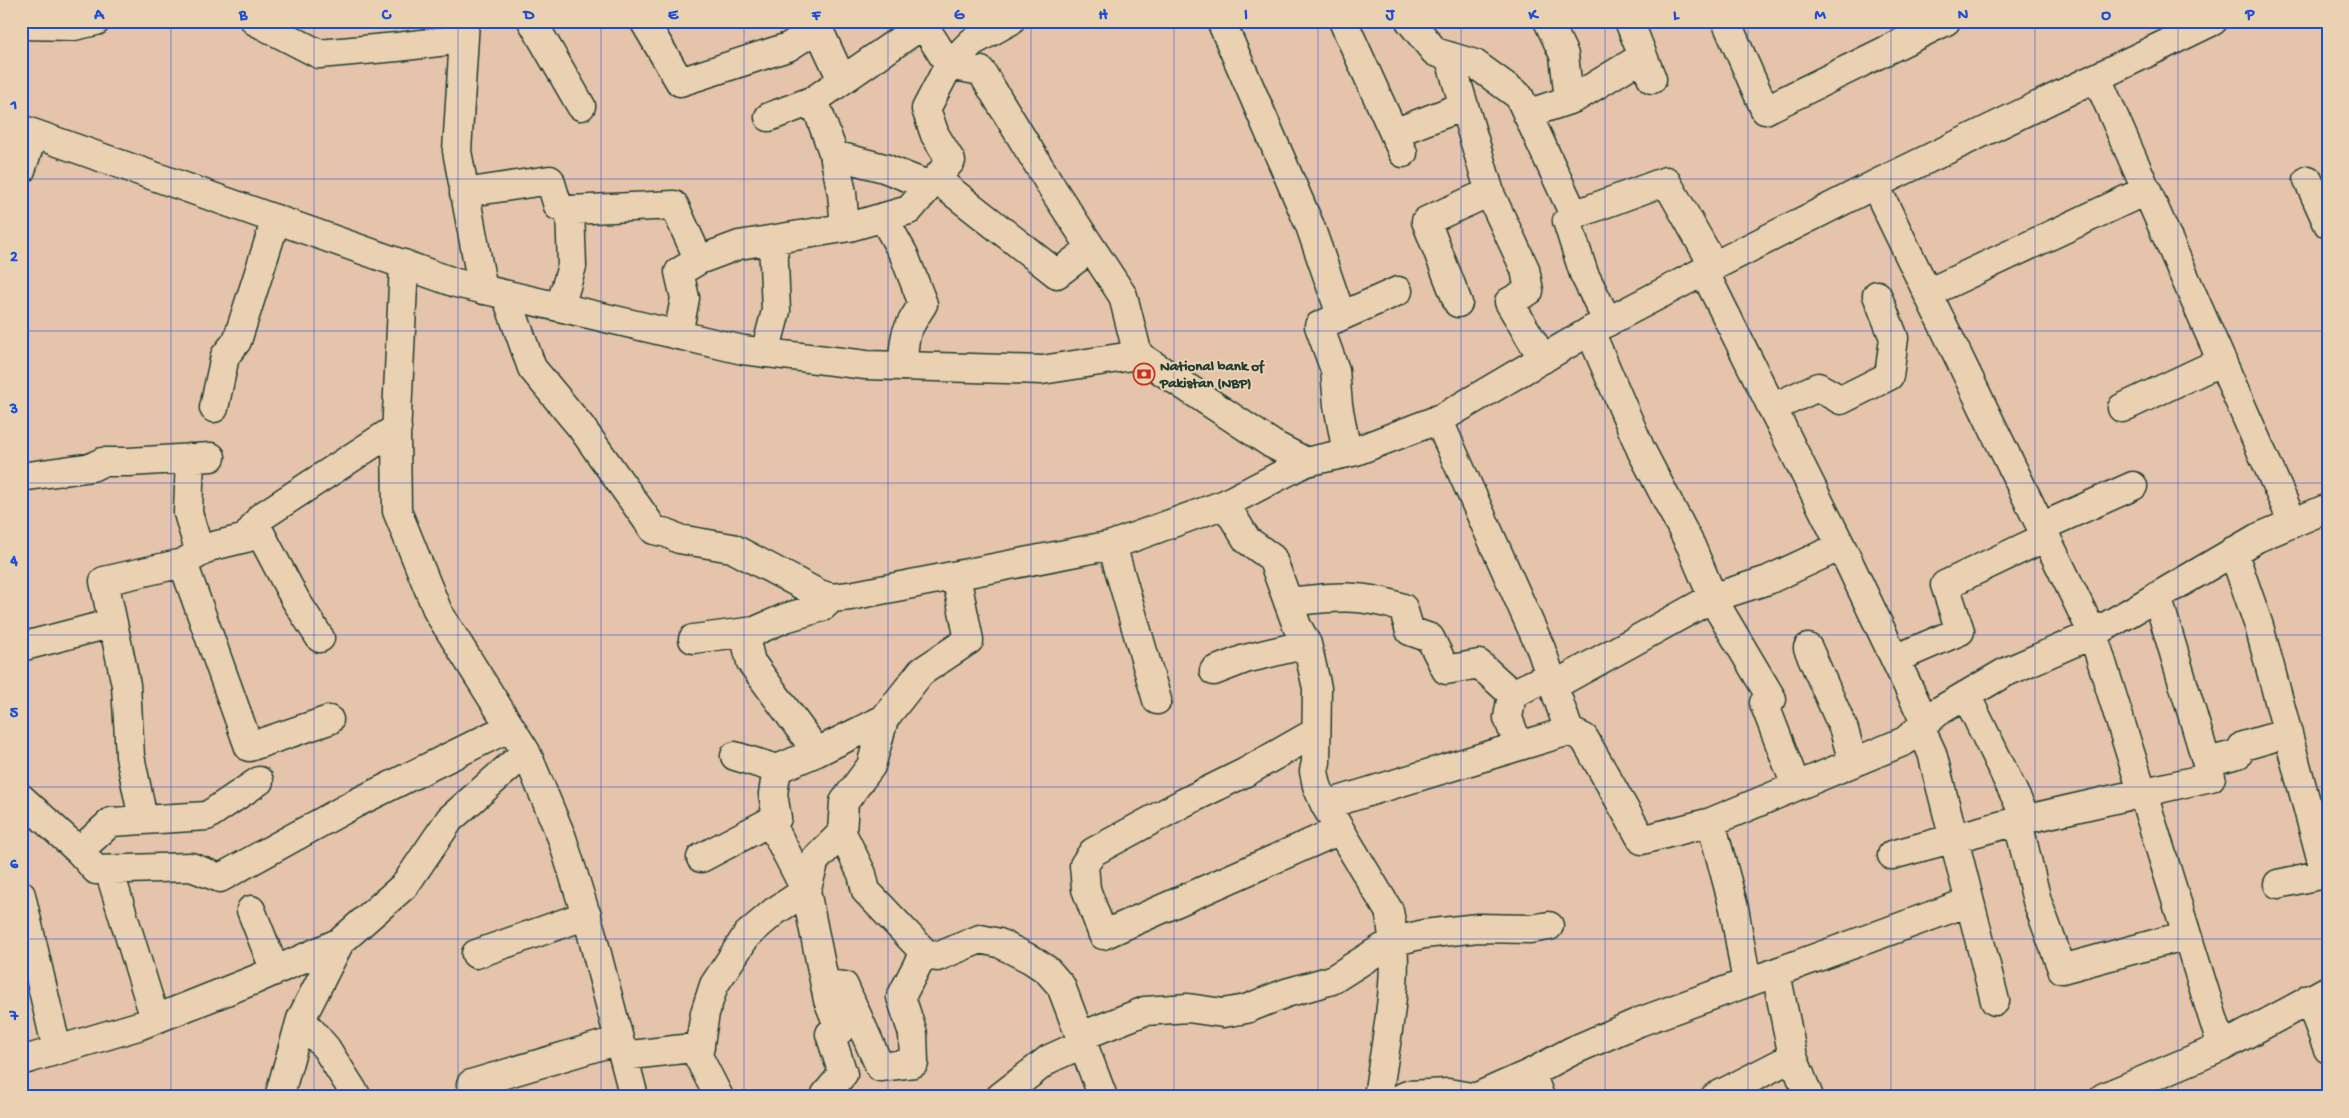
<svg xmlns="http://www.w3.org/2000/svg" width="2349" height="1118" font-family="'Gochi Hand',sans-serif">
<rect width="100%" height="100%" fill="#e6c4ab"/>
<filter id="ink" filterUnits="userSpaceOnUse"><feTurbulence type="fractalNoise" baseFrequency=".02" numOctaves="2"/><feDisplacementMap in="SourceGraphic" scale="10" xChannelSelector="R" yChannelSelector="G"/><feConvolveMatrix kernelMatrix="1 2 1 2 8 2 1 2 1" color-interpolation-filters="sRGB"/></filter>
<g filter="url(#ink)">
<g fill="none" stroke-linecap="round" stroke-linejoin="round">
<!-- minor casing -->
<g stroke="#1f3d34" stroke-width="31">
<path id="minor" d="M255,21L319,54L397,47L463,39
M465,21L457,151L483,290
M532,21L581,106
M644,21L680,82L788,47L818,28L842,80
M921,21L949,65L972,42L1010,21
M1221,21L1310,226L1341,315
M1343,21L1403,153
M1410,21L1435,52L1475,64L1519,96L1574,215L1567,221L1584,274L1608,322
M1548,21L1564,55L1569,100
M1629,21L1652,79
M1726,21L1765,110L1946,21
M21,25L74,26L96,21
M1449,56L1491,196L1525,269L1529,291L1509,302L1543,359
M2097,78L2293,523
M814,100L834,155L842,193L845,227
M1527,114L1575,98L1642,57
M769,117L814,100L922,25
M1394,133L1464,106
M834,155L884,168L930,186
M21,170L33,135
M936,179L1057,274L1091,248
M2308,180L2328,224
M1875,185L2093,634L2222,1047
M464,193L550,180L558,206L570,210L572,266L560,307
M570,210L674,205L699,260
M1574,215L1666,181L1714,266
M883,217L904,255L923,304C905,332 904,333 903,366
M404,264L396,436L397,511L438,612L526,752L562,838L591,931L634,1097
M1704,271L1841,546L1925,722
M1928,293L2147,190
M506,295L532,368L581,427L654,530L667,533L679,539L732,548L819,594L832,598L850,596L1112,545L1225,504L1306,462
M1458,303L1426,221L1490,192
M1590,331L1641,450L1691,546L1715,603L1772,699L1764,703L1796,786
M678,335L685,298L679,272L699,260L739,245L849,227L909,210L951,161L935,135L926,109L949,65L981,71L1056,194L1123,296L1138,355
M765,353L776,311L773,240
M214,408L225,356L237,341L276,219
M1772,408L1818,387L1841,400L1889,376L1894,338L1877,295
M2122,408L2222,361
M1438,419L1541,649L1569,731
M1347,453L1338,405L1335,370L1319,326L1398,291
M190,458L188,513L200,553
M21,477L92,467L102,462H129L211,457
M1225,504L1247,540L1272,558L1297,626L1307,644L1317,688L1316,762L1314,771L1317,786L1325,805L1389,911C1402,970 1386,1038 1378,1097
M256,525L295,599L320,638
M2041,527L2133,486
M1112,545L1157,700
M2233,551L2259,626L2325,873
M183,563L249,747L329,720
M1288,602C1331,597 1361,593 1403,608L1410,631L1430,638L1446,670L1479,664L1512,694L1550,676
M755,631L746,642L751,662L817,752
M693,639L755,631L785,618L822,607L832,598
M21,647L113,623
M1808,648L1844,730L1853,762
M1895,659L1960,631L1945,585L2046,537
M1214,671L1245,659L1307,644
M1553,686L1712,598L1768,580L1841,546
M1512,694L1508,718L1518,744
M1966,695L2027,820
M1920,727L1932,753L1995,1001
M1316,732L1246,772L1185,802L1093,852L1084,865L1086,889L1103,935L1340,830
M735,756L777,769L817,752L884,719
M2207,762L2238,754L2243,746L2288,733
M21,798L79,851L96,870L191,867L220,878L356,803L510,727
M1325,805L1569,731L1584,738L1642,840L1711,822L1905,741L1939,711L2004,673L2093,634L2257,538L2328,508
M143,819L130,756L126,685L104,581L183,563L209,547L246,538L261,517L397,428
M770,821L806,891L828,1000L840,1030L830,1034L843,1074L826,1094V1097
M1711,822L1734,908L1747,983
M2018,822L2037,901L2062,969L2187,935
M79,851L111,822L207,816L259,781
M1892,855L2014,822L2211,777L2157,596
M701,858L777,818L773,794L777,769
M109,870L155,1019
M2278,884L2328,873
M21,895L57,1050
M251,910L275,971
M924,952L937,957L980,939L999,943L1032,960L1047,970L1061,986L1103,1097
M476,954L587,915
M1776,973L1793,1057L1809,1097
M825,984L844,986L880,1067L914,1063L913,1034L901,997L924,952L866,891L862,874L842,833
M2309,999L2328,1049
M301,1019L326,1048L357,1097
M1079,1037L1145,1011L1188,1008L1223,1013L1246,1009L1286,993L1332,980L1392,942L1424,934L1478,928L1530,929L1549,926
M623,1056L700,1047
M21,1061L138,1026L254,980L340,942L405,885L450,819L526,752
M1531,1073L1540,1097
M471,1084L619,1040
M279,1097L301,1019L340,942
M719,1097L698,1056L705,1013L714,985L747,935L775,911L806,891L815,860L842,833L844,802L871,766L884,719L921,672L969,640L956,576
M1000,1097L1049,1059L1082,1044
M1403,1097L1408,1095L1448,1093L1471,1097
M1477,1097L1531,1073L1572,1051L1639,1022L1969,902
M1715,1097L1793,1057
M2104,1097L2222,1047L2328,990"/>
</g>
<!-- major casing -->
<g stroke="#1f3d34" stroke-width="31">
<path id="major" d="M21,129L456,283L743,350L866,365L1042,370L1138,355L1272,444L1306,462L1356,451L1442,418L1590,331L1704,271L1878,183L2213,21"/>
</g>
<!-- minor -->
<use href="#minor" stroke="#ead1b1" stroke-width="28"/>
<!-- major -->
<use href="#major" stroke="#ead1b1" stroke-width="28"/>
</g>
</g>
<!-- grid -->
<path fill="none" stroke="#1d4ed8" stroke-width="1" stroke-opacity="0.55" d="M171,21V1097M314,21V1097M458,21V1097M601,21V1097M744,21V1097M888,21V1097M1031,21V1097M1174,21V1097M1318,21V1097M1461,21V1097M1605,21V1097M1748,21V1097M1891,21V1097M2035,21V1097M2178,21V1097M21,179H2328M21,331H2328M21,483H2328M21,635H2328M21,787H2328M21,939H2328"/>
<!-- icons -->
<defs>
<g id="bank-ring" transform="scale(1.125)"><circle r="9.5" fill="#ead1b1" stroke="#c8321e" stroke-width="1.5"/><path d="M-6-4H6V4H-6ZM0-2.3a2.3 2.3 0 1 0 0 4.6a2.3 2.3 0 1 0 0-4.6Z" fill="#c8321e"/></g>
</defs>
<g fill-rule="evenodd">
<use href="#bank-ring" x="1144" y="374"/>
</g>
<g text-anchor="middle" stroke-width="4" stroke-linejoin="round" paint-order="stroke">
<!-- poi labels -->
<g font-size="15" font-weight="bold" fill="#1f3d34" stroke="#ead1b1" text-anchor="start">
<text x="1160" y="370">National bank of<tspan x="1160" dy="17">Pakistan (NBP)</tspan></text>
</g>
</g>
<!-- margin -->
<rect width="2349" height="1118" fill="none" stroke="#ead1b1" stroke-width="55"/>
<rect x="28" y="28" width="2294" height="1062" fill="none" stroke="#1d4ed8" stroke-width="2"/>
<g font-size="16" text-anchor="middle" font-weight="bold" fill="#1d4ed8">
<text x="99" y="19">A</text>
<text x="243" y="19">B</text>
<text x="386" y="19">C</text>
<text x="529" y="19">D</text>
<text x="673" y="19">E</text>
<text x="816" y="19">F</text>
<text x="959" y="19">G</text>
<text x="1103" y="19">H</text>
<text x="1246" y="19">I</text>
<text x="1390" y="19">J</text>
<text x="1533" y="19">K</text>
<text x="1676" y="19">L</text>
<text x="1820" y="19">M</text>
<text x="1963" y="19">N</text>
<text x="2106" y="19">O</text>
<text x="2250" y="19">P</text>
<text x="14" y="109">1</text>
<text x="14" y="261">2</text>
<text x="14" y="413">3</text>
<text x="14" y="565">4</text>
<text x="14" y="717">5</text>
<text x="14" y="868">6</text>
<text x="14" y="1020">7</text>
</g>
</svg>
